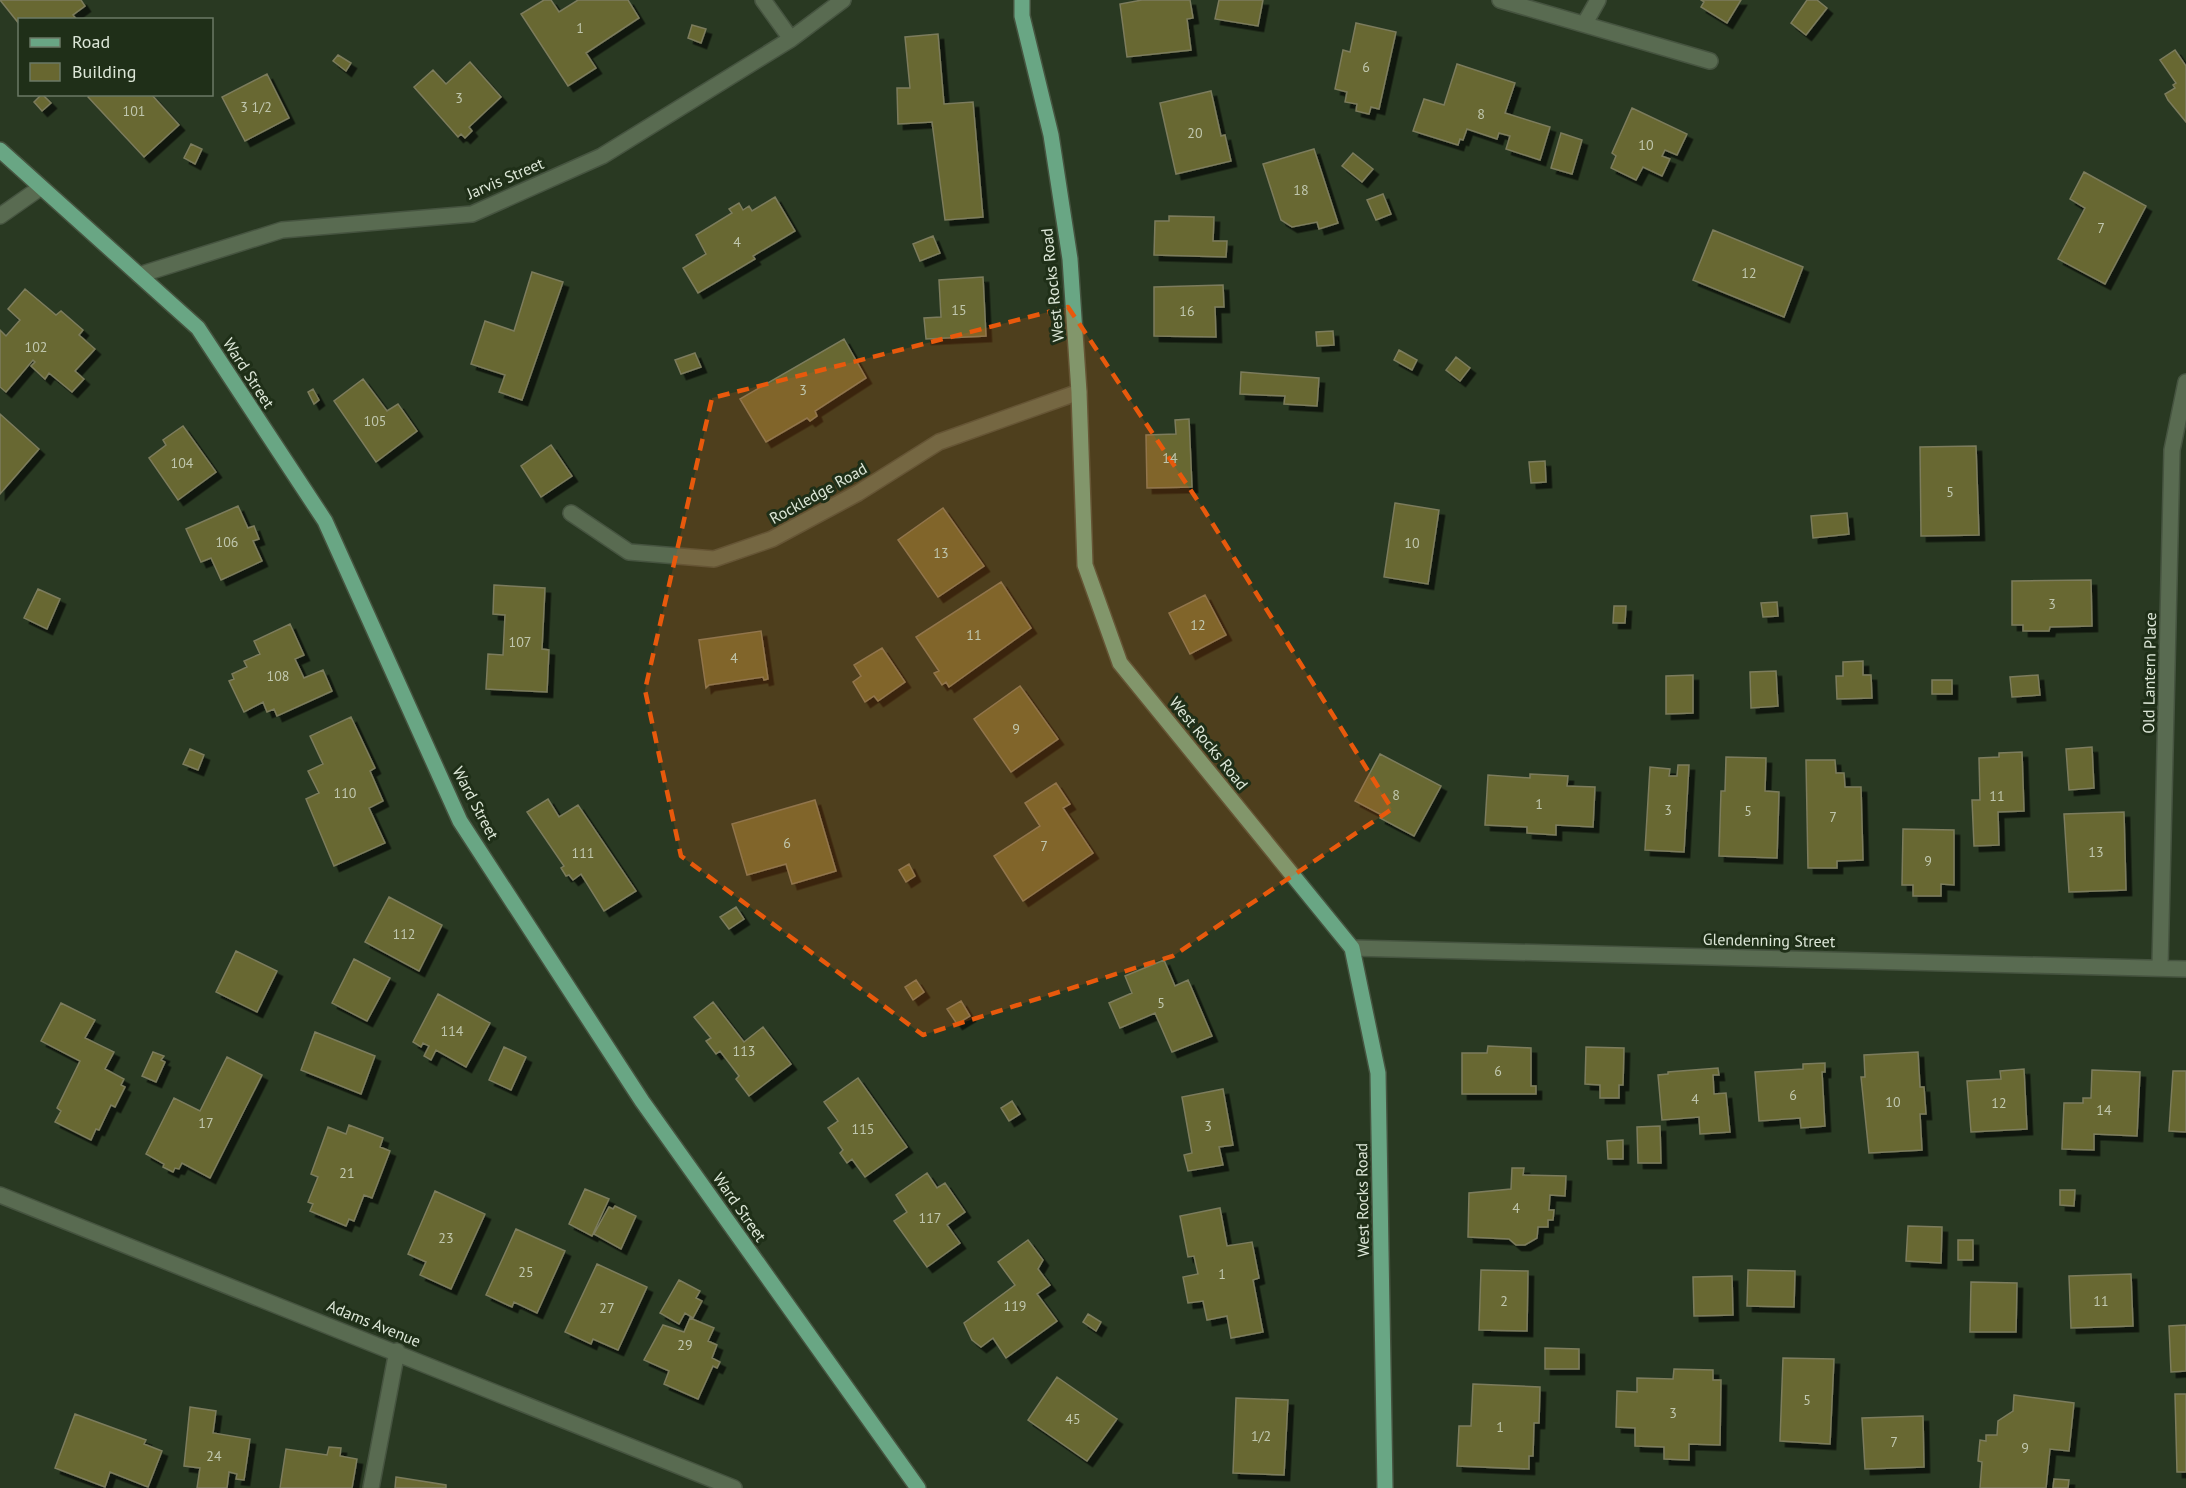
<svg xmlns="http://www.w3.org/2000/svg" width="2186" height="1488" font-family="'PT Sans',sans-serif">
<defs>
<filter id="shadow"><feDropShadow dx="5.5" dy="5.5" stdDeviation="0" flood-color="#0009"/></filter>
</defs>
<rect width="100%" height="100%" fill="#293922"/>
<!-- building -->
<path fill="#686730" stroke="#7c7c5d" stroke-width="1.5" filter="url(#shadow)" d="M0,0H81L85,6L73,15L77,20H20V25Z
M544,0H551L559,12L578,0H628L639,18L586,53L596,68L568,86L521,14Z
M1142,0H1190L1193,18L1187,19L1191,50L1127,57L1120,4Z
M1219,0H1263L1258,26L1215,19Z
M1701,0H1741L1727,23L1701,7L1704,2Z
M1807,0H1817L1827,8L1806,35L1791,23Z
M1356,23L1396,32L1379,109L1371,107L1369,114L1356,111L1357,104L1345,102L1347,92L1335,89L1343,50L1350,52Z
M692,25L706,29L701,43L688,38Z
M938,34L944,104L973,102L983,217L945,220L932,122L898,124L897,88H910L905,37Z
M2175,50L2186,66V122L2168,100L2165,94L2175,88L2173,85L2176,83L2160,60Z
M338,55L351,63L346,71L333,61Z
M470,62L501,97L469,127L472,131L465,138L461,134L458,137L414,87L433,70L446,84Z
M1457,64L1515,83L1505,113L1550,127L1540,160L1506,149L1510,136L1499,133L1497,139L1467,129L1463,140L1460,139L1458,145L1413,131L1424,99L1444,105Z
M267,74L289,118L245,141L222,97Z
M1211,91L1221,136L1225,135L1231,161L1176,174L1160,103Z
M42,94L51,103L42,111L34,102Z
M90,94H151L179,125L144,157L88,97Z
M1632,108L1687,134L1677,155L1665,150L1662,156L1670,159L1662,176L1643,167L1636,180L1611,168L1616,156L1612,153Z
M1561,133L1582,140L1572,174L1551,168Z
M191,144L202,149L195,164L184,158Z
M1314,149L1338,223L1319,229L1317,222L1292,227L1281,220L1263,164Z
M1353,153L1373,169L1362,182L1342,166Z
M2084,172L2146,206L2105,284L2058,259L2085,208L2070,199Z
M1383,194L1391,214L1376,220L1367,200Z
M775,197L795,231L753,256L755,259L698,293L683,268L706,254L696,235L732,213L729,209L739,203L743,210L749,206L752,211Z
M1169,216L1214,217L1213,241H1227L1226,257L1154,255L1155,221H1169Z
M1713,230L1803,267L1784,317L1693,280Z
M933,236L940,253L920,261L913,244Z
M532,272L563,282L522,400L499,392L505,375L471,364L485,321L514,331Z
M983,277L986,336L926,339L924,318L941,317L939,280Z
M1223,285L1224,307H1215L1216,337L1154,336V287Z
M25,289L56,315L61,311L83,330L79,335L95,349L75,371L84,379L72,392L49,373L45,379L31,366L35,362L33,360L6,392L0,387V330L6,336L20,320L8,309Z
M1333,331L1334,345L1317,346L1316,332Z
M844,339L866,378L815,411L817,416L810,421L807,418L766,442L740,399Z
M1399,350L1417,360L1412,370L1394,360Z
M695,353L701,367L681,374L675,360Z
M1456,357L1470,368L1460,381L1446,370Z
M1241,372L1319,378L1317,406L1284,404L1285,396L1240,394Z
M363,379L387,411L398,404L417,431L376,462L334,401Z
M313,389L319,400L314,404L308,392Z
M0,414L39,449L0,494Z
M1189,419L1192,487L1147,488L1146,435L1176,434L1175,420Z
M183,426L216,472L178,500L149,458L166,445L163,440Z
M551,445L572,476L541,497L521,466Z
M1976,446L1979,535L1921,536L1920,447Z
M1545,461L1546,482L1531,483L1529,462Z
M1395,503L1439,510L1428,584L1384,577Z
M238,506L248,528L254,526L259,539L253,541L262,561L221,580L211,558L201,562L186,529Z
M943,508L984,566L938,597L898,540Z
M1847,513L1849,534L1813,538L1811,516Z
M2091,580L2092,626L2050,627L2049,631H2023V625H2012V581Z
M1001,582L1031,628L949,687L946,682L942,685L934,673L939,671L916,637Z
M494,585L545,588L542,649L549,650L547,692L486,689L488,654L503,655L505,615L493,614Z
M38,589L60,599L47,629L24,618Z
M1205,595L1226,635L1190,654L1169,613Z
M1777,602L1778,616L1763,617L1761,603Z
M1614,606H1626L1625,623H1613Z
M290,624L304,655L295,659L304,678L323,670L332,691L277,716L274,709L267,712L263,702L244,712L229,681L234,679L232,674L247,667L244,661L260,654L254,641Z
M761,631L768,679L764,680L763,677L709,685L706,688L699,640Z
M882,648L905,682L878,701L874,696L865,702L853,682L861,676L854,665Z
M1863,661V675H1871L1872,698L1837,699L1836,676H1843V662Z
M1776,671L1778,706L1751,708L1750,672Z
M1693,675V713L1666,714V676Z
M2038,675L2040,695L2012,697L2010,677Z
M1932,680H1952V694H1932Z
M1020,686L1058,739L1011,772L974,719Z
M351,717L375,768L370,771L383,801L369,808L385,843L334,866L306,799L319,793L308,771L323,764L310,736Z
M2092,747L2094,788L2069,790L2066,749Z
M190,749L204,755L198,770L183,764Z
M2022,752L2024,811L1998,812L1999,845L1974,846L1972,800H1980L1979,758L1999,757V753Z
M1380,754L1441,786L1414,836L1380,818L1382,815L1355,801Z
M1726,757L1766,758L1765,791L1779,792L1777,858L1719,856L1721,791H1725Z
M1806,760H1835L1836,773H1844L1845,787H1861L1863,860L1837,861V868H1808Z
M1678,765H1689L1684,852L1645,850L1650,767L1670,769L1669,776H1677Z
M1530,774L1568,776L1567,786L1595,787L1593,827L1556,825V835L1527,833V827L1485,825L1488,775L1530,778Z
M1056,783L1070,804L1063,808L1093,853L1023,901L994,856L1040,826L1025,803Z
M548,799L559,817L578,805L636,891L604,911L581,874L573,880L569,875L566,876L561,868L564,866L527,812Z
M815,800L836,871L792,884L786,864L747,875L732,824Z
M2124,812L2126,890L2069,892L2064,814Z
M1903,829L1954,830V885L1941,884V896H1913V885H1902Z
M909,864L915,876L906,882L899,870Z
M389,897L442,925L419,971L365,942Z
M736,907L744,919L729,929L720,917Z
M236,951L277,971L257,1012L216,992Z
M354,959L390,978L367,1021L332,1003Z
M1164,960L1175,986L1188,980L1212,1036L1172,1052L1155,1013L1120,1028L1109,1003L1132,993L1125,976Z
M916,980L924,992L913,1000L905,987Z
M438,994L490,1023L466,1067L436,1050L431,1060L424,1056L429,1046L423,1043L421,1047L413,1042Z
M961,1001L970,1016L957,1024L947,1009Z
M713,1002L744,1042L763,1027L791,1064L749,1096L736,1079L739,1076L720,1051L716,1054L706,1041L711,1038L694,1017Z
M61,1003L95,1020L85,1038L114,1052L105,1069L124,1079L121,1085L125,1087L115,1107L111,1105L99,1130L96,1129L91,1140L55,1122L61,1111L57,1108L80,1061L41,1041Z
M315,1032L375,1056L361,1094L301,1070Z
M1488,1046L1531,1048V1086H1536V1094H1462V1053H1487Z
M504,1047L526,1057L511,1090L489,1080Z
M1586,1047L1624,1048L1623,1085H1619V1098H1600V1085L1585,1084Z
M153,1052L164,1056L161,1060L165,1062L156,1082L142,1076Z
M1918,1052L1920,1087H1924L1926,1114H1920L1922,1150L1869,1153L1861,1077H1865L1864,1055Z
M227,1057L262,1075L210,1178L182,1163L179,1169L175,1168L173,1172L163,1167L164,1164L146,1154L174,1098L200,1111Z
M1825,1063V1072H1822L1825,1126L1801,1128L1800,1118L1759,1121L1755,1072L1803,1069V1064Z
M1718,1068L1719,1075H1713L1714,1094L1726,1093L1730,1132L1700,1134L1699,1117L1662,1120L1658,1075L1668,1074V1072Z
M2024,1069L2027,1129L1971,1132L1967,1081L2001,1079L2000,1071Z
M2092,1070L2140,1072L2137,1136L2094,1134V1150L2062,1149L2064,1103H2083V1098H2091Z
M2173,1071H2186V1132L2169,1131Z
M858,1078L907,1147L865,1177L852,1159L847,1163L840,1153L843,1150L828,1128L838,1121L824,1102Z
M1223,1089L1233,1145L1219,1147L1223,1165L1188,1171L1184,1155L1192,1153L1182,1097Z
M1012,1101L1020,1114L1009,1121L1001,1108Z
M349,1125L383,1138L380,1147L390,1151L372,1198L364,1195L354,1221L349,1219L346,1226L310,1211L313,1204L308,1202L318,1177L311,1174L328,1127L346,1134Z
M1660,1126L1661,1163H1638L1637,1127Z
M1623,1140V1159H1608L1607,1141Z
M1512,1168H1524L1523,1175L1566,1176L1565,1196L1550,1195L1549,1210H1554L1553,1220H1548V1227H1538L1537,1238L1525,1245H1516L1509,1239L1468,1237L1469,1193L1511,1189Z
M927,1173L937,1188L945,1183L965,1212L947,1225L960,1243L927,1267L894,1221L907,1212L896,1195Z
M585,1189L609,1199L592,1236L569,1224Z
M2060,1190H2075L2074,1206L2060,1205Z
M435,1191L485,1214L451,1289L420,1275L426,1262L408,1254Z
M615,1206L636,1216L621,1249L594,1234L609,1207L613,1209Z
M1220,1208L1227,1246L1252,1242L1259,1278L1253,1280L1263,1332L1231,1338L1227,1316L1207,1320L1203,1301L1188,1303L1183,1277L1198,1274L1194,1256L1188,1257L1180,1216Z
M1908,1226L1942,1227L1941,1263L1906,1261Z
M516,1229L565,1251L537,1313L514,1302L512,1307L486,1295Z
M1028,1240L1043,1260L1038,1269L1050,1285L1037,1294L1057,1321L1006,1358L993,1338L981,1347L972,1340L964,1323L1015,1285L998,1262Z
M1958,1240H1973V1260H1958Z
M597,1264L647,1287L618,1350L593,1339L591,1344L565,1332Z
M1481,1270L1528,1271L1527,1331L1479,1330Z
M1748,1270L1795,1271L1794,1307L1747,1306Z
M2131,1274L2133,1326L2071,1328L2069,1276Z
M1732,1276L1733,1315L1694,1316L1693,1277Z
M679,1280L700,1291L696,1298L702,1301L693,1318L685,1313L679,1324L660,1313Z
M1971,1282L2017,1283L2016,1332H1970Z
M1088,1314L1101,1322L1096,1331L1083,1322Z
M690,1318L714,1328L708,1341L717,1345L712,1358L720,1362L717,1368L713,1366L698,1399L664,1384L669,1371L644,1360L663,1325L684,1332Z
M2186,1325V1371L2171,1372L2169,1326Z
M1545,1348L1579,1349V1369H1545Z
M1783,1358L1834,1359L1830,1444L1780,1441Z
M1674,1369L1713,1370V1380H1721L1720,1445L1689,1444V1460L1664,1459V1447L1635,1446V1428L1616,1427L1617,1391L1637,1392V1378L1673,1379Z
M1057,1377L1117,1419L1087,1461L1028,1420Z
M1473,1384L1540,1387L1539,1423H1534L1533,1456H1529V1469L1457,1466L1459,1426H1471Z
M2175,1394H2186V1472H2177Z
M2014,1395L2074,1403L2069,1451L2050,1449L2046,1488H1980L1982,1462L1978,1461L1980,1440L1986,1441V1435H1997L1998,1421L2013,1411Z
M1236,1398L1288,1400L1284,1475L1233,1473Z
M190,1407L216,1411L213,1433L250,1439L244,1480L236,1479L237,1474L229,1472L227,1488H197L200,1468L184,1466Z
M75,1414L146,1440L144,1444L162,1451L148,1487L110,1472L105,1487L55,1468Z
M1923,1416L1924,1467L1865,1469L1862,1418Z
M329,1447L341,1448L340,1456L357,1459L352,1488H280L286,1449L327,1455Z
M396,1477L446,1485V1488H395Z
M2054,1479L2069,1480L2068,1488H2053Z"/>
<g fill="none" stroke-linecap="round" stroke-linejoin="round">
<!-- minor casing -->
<g stroke="#465440" stroke-width="18">
<path id="minor" d="M763,0L791,39
M1500,0L1710,61
M1585,23L1598,0
M0,216L40,188
M139,275L282,230L472,214L602,156L791,39L843,0
M571,513L629,552L714,559L772,539L858,493L939,442L1079,392
M1352,948L2186,969
M2160,967L2172,450L2186,382
M0,1195L734,1488
M371,1488L397,1351"/>
</g>
<!-- major casing -->
<g stroke="#465440" stroke-width="18">
<path id="major" d="M1022,0V16L1051,135L1070,259L1079,392L1085,565L1120,663L1352,948L1378,1073L1385,1488
M0,150L198,328L325,521L460,821L642,1101L918,1488"/>
</g>
<!-- minor -->
<use href="#minor" stroke="#596b51" stroke-width="15"/>
<!-- major -->
<use href="#major" stroke="#69a684" stroke-width="15"/>
</g>
<!-- marked area -->
<path fill="#e8590c" fill-opacity="0.2" stroke="#e8590c" stroke-width="4.5" stroke-dasharray="12 8" stroke-linejoin="round" d="M1068,307L1204,510L1392,809L1173,956L923,1035L681,856L645,690L712,398Z"/>
<g text-anchor="middle" stroke-width="6" stroke-linejoin="round" paint-order="stroke">
<!-- number labels -->
<g font-size="14" fill="#c0c7ae">
<text x="580" y="33">1</text>
<text x="1366" y="72">6</text>
<text x="459" y="103">3</text>
<text x="256" y="112">3 1/2</text>
<text x="134" y="116">101</text>
<text x="1481" y="119">8</text>
<text x="1195" y="138">20</text>
<text x="1646" y="150">10</text>
<text x="1301" y="195">18</text>
<text x="2101" y="233">7</text>
<text x="737" y="247">4</text>
<text x="1749" y="278">12</text>
<text x="959" y="315">15</text>
<text x="1187" y="316">16</text>
<text x="36" y="352">102</text>
<text x="803" y="395">3</text>
<text x="375" y="426">105</text>
<text x="1170" y="463">14</text>
<text x="182" y="468">104</text>
<text x="1950" y="497">5</text>
<text x="227" y="547">106</text>
<text x="1412" y="548">10</text>
<text x="941" y="558">13</text>
<text x="2052" y="609">3</text>
<text x="1198" y="630">12</text>
<text x="974" y="640">11</text>
<text x="520" y="647">107</text>
<text x="734" y="663">4</text>
<text x="278" y="681">108</text>
<text x="1016" y="734">9</text>
<text x="345" y="798">110</text>
<text x="1396" y="800">8</text>
<text x="1997" y="801">11</text>
<text x="1539" y="809">1</text>
<text x="1668" y="815">3</text>
<text x="1748" y="816">5</text>
<text x="1833" y="822">7</text>
<text x="787" y="848">6</text>
<text x="1044" y="851">7</text>
<text x="2096" y="857">13</text>
<text x="583" y="858">111</text>
<text x="1928" y="866">9</text>
<text x="404" y="939">112</text>
<text x="1161" y="1008">5</text>
<text x="452" y="1036">114</text>
<text x="744" y="1056">113</text>
<text x="1498" y="1076">6</text>
<text x="1793" y="1100">6</text>
<text x="1695" y="1104">4</text>
<text x="1893" y="1107">10</text>
<text x="1999" y="1108">12</text>
<text x="2104" y="1115">14</text>
<text x="206" y="1128">17</text>
<text x="1208" y="1131">3</text>
<text x="863" y="1134">115</text>
<text x="347" y="1178">21</text>
<text x="1516" y="1213">4</text>
<text x="930" y="1223">117</text>
<text x="446" y="1243">23</text>
<text x="526" y="1277">25</text>
<text x="1222" y="1279">1</text>
<text x="1504" y="1306">2</text>
<text x="2101" y="1306">11</text>
<text x="1015" y="1311">119</text>
<text x="607" y="1313">27</text>
<text x="685" y="1350">29</text>
<text x="1807" y="1405">5</text>
<text x="1673" y="1418">3</text>
<text x="1073" y="1424">45</text>
<text x="1500" y="1432">1</text>
<text x="1261" y="1441">1/2</text>
<text x="1894" y="1447">7</text>
<text x="2025" y="1453">9</text>
<text x="214" y="1461">24</text>
</g>
<!-- street labels -->
<g font-size="16" fill="#dde7d8" stroke="#1f2f18">
<text transform="translate(505 178) rotate(-23)" y="6">Jarvis Street</text>
<text transform="translate(1052 285) rotate(-96)" y="6">West Rocks Road</text>
<text transform="translate(249 373) rotate(57)" y="6">Ward Street</text>
<text transform="translate(818 493) rotate(-29)" y="6">Rockledge Road</text>
<text transform="translate(2149 673) rotate(-89)" y="6">Old Lantern Place</text>
<text transform="translate(1209 743) rotate(51)" y="6">West Rocks Road</text>
<text transform="translate(476 803) rotate(62)" y="6">Ward Street</text>
<text transform="translate(1769 940) rotate(1)" y="6">Glendenning Street</text>
<text transform="translate(1362 1200) rotate(-91)" y="6">West Rocks Road</text>
<text transform="translate(740 1207) rotate(55)" y="6">Ward Street</text>
<text transform="translate(374 1323) rotate(22)" y="6">Adams Avenue</text>
</g>
</g>
<!-- legend -->
<rect x="18" y="18" width="195" height="78" fill="#1f2f18" stroke="#6b7965" stroke-width="1.5"/>
<rect x="30" y="38" width="30" height="9" fill="#69a684" stroke="#6b7965" stroke-width="1.5"/>
<text x="72" y="48" font-size="18" fill="#dde7d8">Road</text>
<rect x="30" y="63" width="30" height="18" fill="#686730" stroke="#6b7965" stroke-width="1.5"/>
<text x="72" y="78" font-size="18" fill="#dde7d8">Building</text>
</svg>
